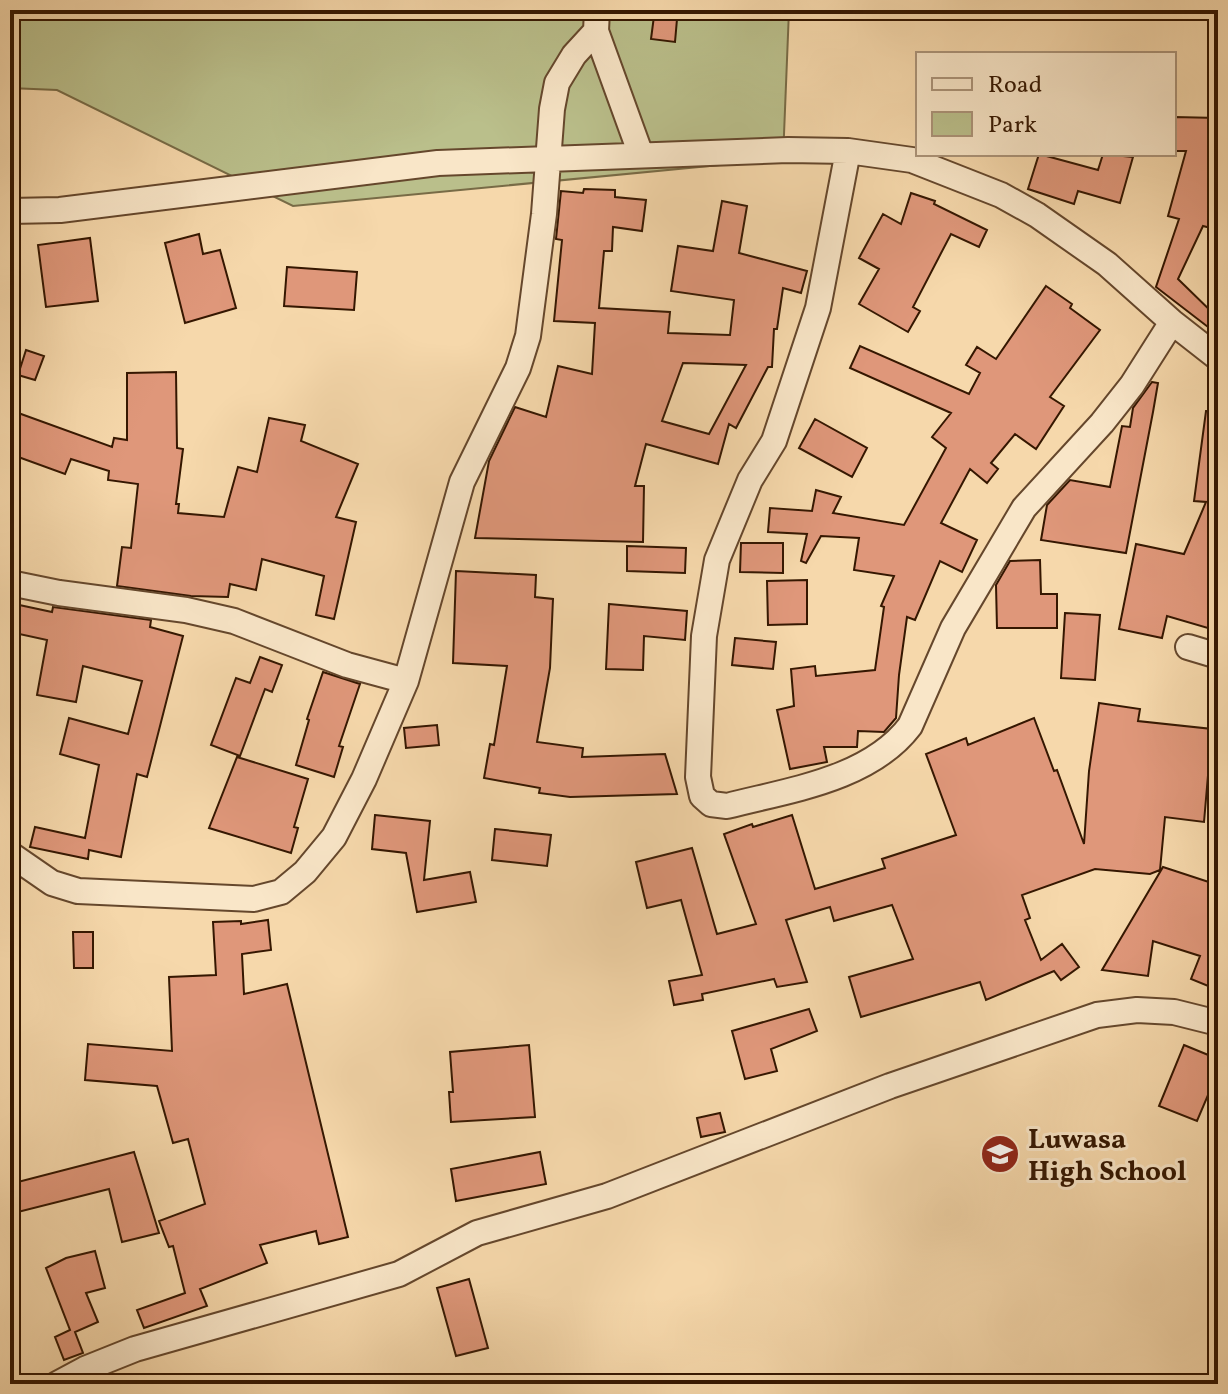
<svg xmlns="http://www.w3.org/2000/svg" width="1228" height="1394" font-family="Vollkorn,serif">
<rect width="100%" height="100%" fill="#f6d8ab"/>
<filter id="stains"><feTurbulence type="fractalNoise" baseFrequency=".0025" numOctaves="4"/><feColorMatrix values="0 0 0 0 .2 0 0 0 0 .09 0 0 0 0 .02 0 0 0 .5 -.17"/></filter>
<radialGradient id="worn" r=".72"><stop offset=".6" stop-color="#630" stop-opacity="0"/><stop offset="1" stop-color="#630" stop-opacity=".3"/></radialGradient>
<!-- green -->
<path fill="#babf8b" stroke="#786b46" stroke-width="2" d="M10,10H789L783,159L293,206L57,90L10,88Z"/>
<!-- building -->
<path fill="#df977a" stroke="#351701" stroke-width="2" fill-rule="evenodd" d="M654,16L677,19L675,42L651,39Z
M1174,117L1218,118V230L1203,226L1178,279L1217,317L1208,327L1156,287L1179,219L1168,216L1186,151H1174Z
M1039,154L1098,170L1103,154L1133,157L1120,203L1078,191L1074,204L1028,189Z
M584,189L615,190V197L646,200L642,231L613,227L612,251H604L599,308L670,312L668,333L730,335L734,300L671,291L678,246L713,251L722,201L747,206L739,253L807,271L801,293L783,288L777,329H774L772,367H768L736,428L729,424L718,464L646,444L635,486H644L643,542L475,538L489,461L515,407L546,417L558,366L592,374L595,323L554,321L562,240L556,239L561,191L583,193ZM683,363L746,365L709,434L662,421Z
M911,193L935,201L934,204L987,230L979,247L951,234L913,307L920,311L908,332L859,304L879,269L859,258L883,214L901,224Z
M199,234L203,254L220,250L236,308L185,323L165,243Z
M90,238L98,301L46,307L38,245Z
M287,267L357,272L354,310L284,306Z
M1046,286L1072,304L1070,308L1100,330L1050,397L1064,406L1036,449L1015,434L991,463L998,469L987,483L970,469L941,523L977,540L962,572L940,561L915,620L907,617L899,675L896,718L884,732L858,731L857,747H824L827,762L790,769L777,710L794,706L791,669L815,666L816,676L875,670L884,607L881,606L894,576L854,570L859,538L821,536L806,563L801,561L807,534L768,532L770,508L812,511L816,490L841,497L833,513L904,525L946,448L932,437L951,413L850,368L860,346L969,394L980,373L966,365L977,347L996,359Z
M26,350L44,356L35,380L18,375Z
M176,372L177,448L183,449L176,504H179L178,513L224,517L238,467L257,472L269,418L305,425L301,441L358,464L336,517L356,522L334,619L316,615L324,576L262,559L256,590L230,584L228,597L191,596L117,586L122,547L131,548L138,484L108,480L109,471L71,459L65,474L10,454V410L112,447L114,438L127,440V373Z
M1152,382L1158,383L1153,412L1126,553L1041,540L1047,505L1070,480L1110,487L1122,426L1130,427L1133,408Z
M1206,411L1218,412V631L1167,616L1162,638L1119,629L1136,544L1184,554L1206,502L1194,501Z
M815,419L867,448L852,477L799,448Z
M741,543H783V573L740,572Z
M627,546L686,548L685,573L627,571Z
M1040,560L1041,594H1057V628H997L996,585L1010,561Z
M456,571L536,575L535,597L553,599L550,668L537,742L583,748L582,757L665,754L677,794L570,797L539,793L540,788L484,778L490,744L494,745L507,666L453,663Z
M807,580V624L768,625L767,581Z
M10,603L52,612L53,607L151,620L150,627L183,636L147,777L137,774L121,857L89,850L88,859L30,847L35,827L85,838L99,765L60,754L69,718L128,734L142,681L83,666L76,702L37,695L47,640L10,632Z
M609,604L687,611L685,640L644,636L643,670L606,669Z
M1065,613L1100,615L1095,680L1061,678Z
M735,638L776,642L773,669L732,665Z
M260,657L282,665L272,692L265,689L240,756L211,745L236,678L250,683Z
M323,672L360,684L339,746L343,747L334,777L296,765L309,720L307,719Z
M1099,703L1140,709L1138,721L1212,729L1204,822L1165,817L1160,870L1150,874L1095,869L1022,895L1030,918L1025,920L1041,960L1062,944L1079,967L1061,980L1054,971L986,1000L980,982L861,1017L849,977L913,959L892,905L834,921L830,907L786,920L807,982L777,987L774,979L702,994L703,1000L674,1005L669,981L702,975L681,900L647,908L636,862L692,848L717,934L756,924L724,834L752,824L753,827L792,815L815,889L885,868L882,859L956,835L926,754L966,738L968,745L1034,718L1054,771L1057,770L1084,844L1089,771Z
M437,725L439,745L406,748L404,728Z
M237,757L308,779L294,827L298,828L291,853L209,828Z
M375,815L430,821L424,880L470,872L476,902L417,912L406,853L372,849Z
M495,829L551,835L547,866L492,860Z
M1163,867L1218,885V990L1191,979L1200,956L1153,941L1148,976L1102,970Z
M268,920L271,950L242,954L244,994L287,984L348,1237L319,1244L316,1231L260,1245L267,1263L200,1289L207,1306L144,1328L137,1310L185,1293L173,1246L169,1247L159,1221L205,1204L188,1139L173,1143L157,1086L85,1080L88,1044L172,1051L169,977L216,975L213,922L241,921V924Z
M73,932H93V968H74Z
M809,1009L817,1031L771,1049L777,1071L745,1079L732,1031Z
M529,1045L535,1117L451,1122L449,1092H453L450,1052Z
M1184,1045L1218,1059V1099L1208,1095L1197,1121L1159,1106Z
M720,1113L725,1132L701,1137L697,1118Z
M134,1152L159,1233L122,1242L109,1189L10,1214V1184Z
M540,1152L546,1184L456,1201L451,1169Z
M95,1251L105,1288L86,1293L98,1322L75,1332L83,1353L64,1360L55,1337L70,1330L46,1268L66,1258Z
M469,1279L488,1348L456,1356L437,1288Z"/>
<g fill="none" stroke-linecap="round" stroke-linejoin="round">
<!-- street casing -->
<g stroke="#65472c" stroke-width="28">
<path id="street" d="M597,10L596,31L641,155
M848,151L818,308L774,441L750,480L717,560L704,636L698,777L702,796L711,804L727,806C788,790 869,780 910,726L953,628L1024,508L1102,423L1132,385L1172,322
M10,211L60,210L438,163L788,150L848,151L912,160L1001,195L1037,215L1107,264L1172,322L1218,358
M10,583L59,593L186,610L234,621L347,665L406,681
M1188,647L1218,656
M10,854L52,883L78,891L254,899L281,892L305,872L334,837L364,779L406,681L462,482L518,368L528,336L544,214L552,109L557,83L574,55L596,31
M57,1384L85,1369L135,1349L399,1274L477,1233L607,1196L890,1086L1097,1015L1137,1010L1174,1012L1218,1023"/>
</g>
<!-- street -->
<use href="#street" stroke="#f9e6c8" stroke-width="24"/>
</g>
<!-- icons -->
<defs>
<g id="school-disc" transform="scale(2)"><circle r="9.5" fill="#8f2418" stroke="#f9e6c8"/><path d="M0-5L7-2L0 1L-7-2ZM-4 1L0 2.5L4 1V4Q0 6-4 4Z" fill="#fff"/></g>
</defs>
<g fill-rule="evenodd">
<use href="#school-disc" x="1000" y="1154"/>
</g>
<g text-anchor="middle" stroke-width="6" stroke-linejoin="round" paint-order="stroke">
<!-- poi labels -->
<g font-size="28" font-weight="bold" fill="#351701" stroke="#f9e6c8" text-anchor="start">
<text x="1028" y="1148">Luwasa<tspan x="1028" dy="32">High School</tspan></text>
</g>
</g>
<!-- margin -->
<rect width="1228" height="1394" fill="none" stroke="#f6d8ab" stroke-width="40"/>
<rect x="12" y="12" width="1204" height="1370" fill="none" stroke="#351701" stroke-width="4"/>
<rect x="20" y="20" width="1188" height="1354" fill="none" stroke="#351701" stroke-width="2"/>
<!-- legend -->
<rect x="916" y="52" width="260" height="104" fill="#f9e6c8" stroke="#ab9378" stroke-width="2"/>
<rect x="932" y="78" width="40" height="12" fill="#f9e6c8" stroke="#ab9378" stroke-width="2"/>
<text x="988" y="92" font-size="24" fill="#351701">Road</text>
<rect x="932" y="112" width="40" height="24" fill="#babf8b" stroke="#ab9378" stroke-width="2"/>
<text x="988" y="132" font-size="24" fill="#351701">Park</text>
<rect width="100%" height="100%" filter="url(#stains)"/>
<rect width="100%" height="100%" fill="url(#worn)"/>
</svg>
